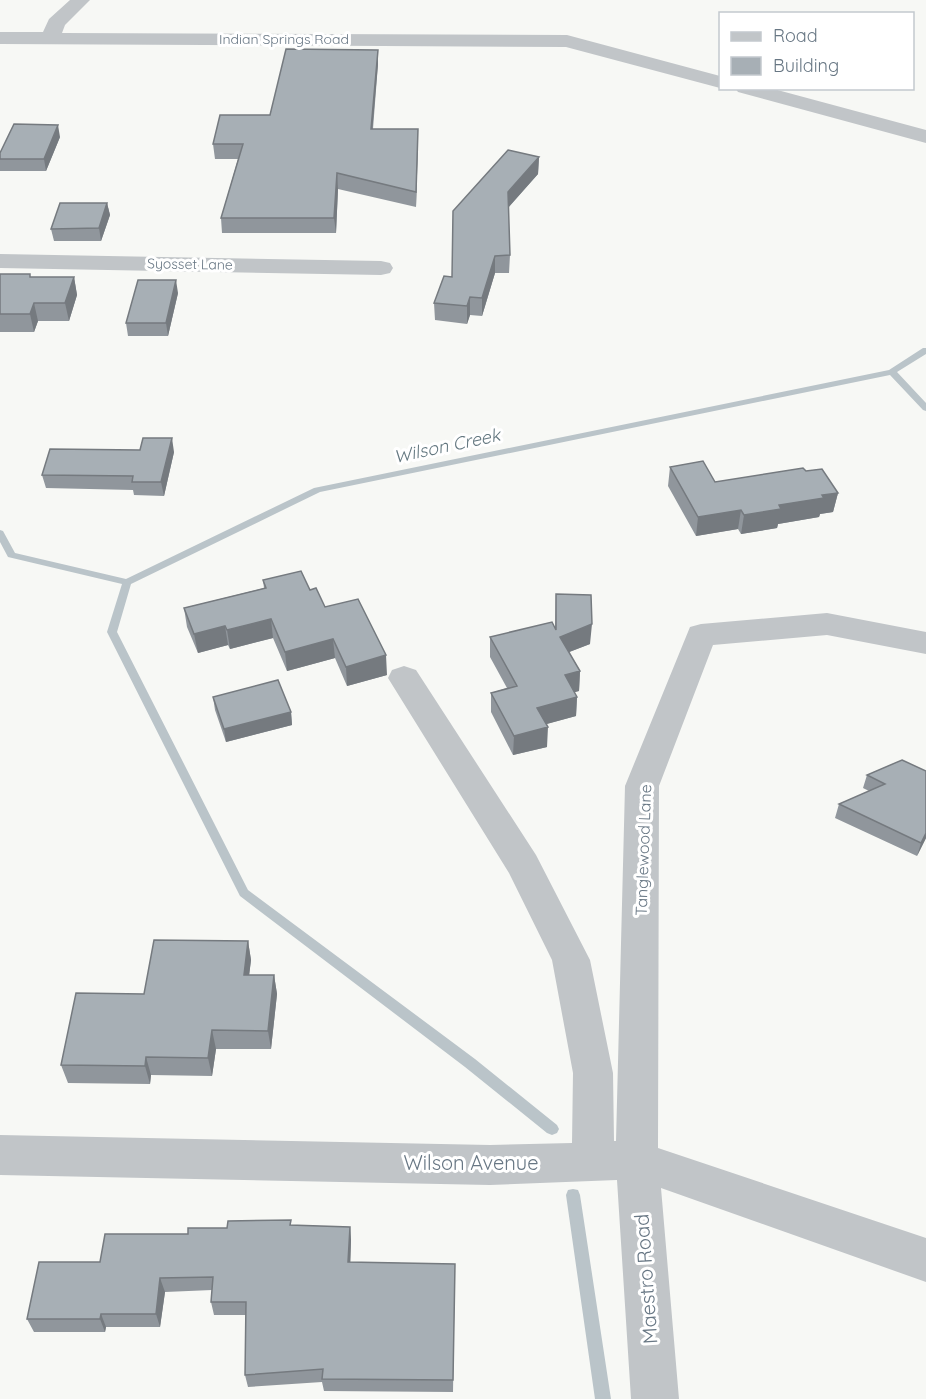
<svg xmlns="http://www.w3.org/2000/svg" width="926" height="1399" font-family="Quicksand,sans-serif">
<rect width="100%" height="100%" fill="#f7f8f5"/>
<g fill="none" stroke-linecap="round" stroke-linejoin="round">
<!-- stream -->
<path fill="#bac4c9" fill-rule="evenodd" d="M923,348H926V354L897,372L926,403V411L923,410L890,375L320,492L131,584L117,632L248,890L475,1059L557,1125L559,1129L557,1133L552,1135L547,1133L465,1067L240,896L107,632L122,584L8,557L0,542V530L3,531L15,553L126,579L314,488L889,370Z
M573,1189L578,1190L580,1195L611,1399H595L566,1195L568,1190Z"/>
<!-- minor -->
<path fill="#c1c5c8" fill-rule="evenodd" d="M70,0H90L65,25L62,33L567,35L720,76V88L566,47L0,44V32H43L49,19Z
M735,88H770L926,130V143L738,92Z
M0,254L381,261L390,263L393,268L390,273L381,275L0,268Z
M827,613L926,632V654L827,635L713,645L659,786L658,1148L926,1238V1282L661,1188L679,1399H631L617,1180L490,1185L0,1175V1135L490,1145L572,1143L573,1073L552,960L509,873L388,678L392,670L404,666L416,670L536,855L590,960L613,1073L614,1141H616L625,786L690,627L701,624Z"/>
</g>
<!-- wall -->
<path fill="#90969c" d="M378,50V64L373,129H418L416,207L338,189L336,233H222L221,218L238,159H215L213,144L270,115Z
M60,137L46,171H0V153Z
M539,157L538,174L508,208L510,255L509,273H495L482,316L470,315L467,324L435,320L434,303Z
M107,203L110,215L101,241H54L51,229Z
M0,274L31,277H74L77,295L69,321H38L34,332H0Z
M178,293L168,336H128L126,323Z
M174,452L164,496L134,495L133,490L46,488L42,475Z
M670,467L715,482L806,471L838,493L833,512L820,514L819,517L778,524L777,528L741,534L738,529L696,536L668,486Z
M263,580L310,590L387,675L347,686L335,658L287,671L273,638L230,649L228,645L198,653L187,627L184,608L264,588Z
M556,594L590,644L569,652L580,671L579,691L574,692L577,697L576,716L546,724L547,747L513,755L491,712V693L507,688L490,657V637L555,628Z
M213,697L291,712L292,725L226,742L215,710Z
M902,760L926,838L917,856L835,818L839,804L869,791L863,788L867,775Z
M248,941L251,960L249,975H274L277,994L271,1049H216L212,1076L151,1075L150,1084L68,1083L61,1065L144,994Z
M291,1220V1225L350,1227L351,1240L350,1262L455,1264L453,1392L324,1391L322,1382L248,1387L245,1375L246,1315H214L211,1302L212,1290L165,1292L160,1327H106L105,1332H34L27,1319L100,1262L188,1234L227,1228Z"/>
<!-- shaded-wall -->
<path fill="#757a7f" d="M378,50V64L371,144V129Z
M58,125L60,137L46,171L44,159Z
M418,129V144L416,207V192Z
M539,157L538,174L507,209L508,192Z
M337,173L338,189L336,233L334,218Z
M107,203L110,215L101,241L99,228Z
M495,256V273L482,316V298Z
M74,277L77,295L69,321L65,303Z
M176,280L178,293L168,336L166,323Z
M470,297V315L467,324V306Z
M34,303L38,321L34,332L30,314Z
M172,438L174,452L164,496L161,482Z
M838,493L833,512L820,514L819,517L778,524L777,528L741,534L744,515L779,505L822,495Z
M741,510L738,529L696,536L698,517Z
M271,619L273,638L230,649L227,630Z
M592,624L590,644L559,656L560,637Z
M225,626L228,645L198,653L194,634Z
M333,639L335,658L287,671L285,652Z
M386,655L387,675L347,686L346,667Z
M580,671L579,691L564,695L565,675Z
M577,697L576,716L536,727L537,708Z
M291,712L292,725L226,742L224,729Z
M548,727L547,747L513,755L514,736Z
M926,833V838L917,856L921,843Z
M248,941L251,960L247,993L244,975Z
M274,975L277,994L271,1049L268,1031Z
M212,1030L216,1049L212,1076L208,1058Z
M146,1057L151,1075L150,1084L145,1066Z
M350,1227L351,1240L350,1276L348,1262Z
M160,1278L165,1292L160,1327L156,1314Z
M101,1314L106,1327L105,1332L100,1319Z"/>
<!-- building -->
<path fill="#a7afb5" stroke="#757a7f" stroke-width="1.5" d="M286,49L378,50L371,129H418L416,192L337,173L334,218H221L243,144H213L220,115H270Z
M14,124L58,125L44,159H0V153Z
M508,150L539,157L508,192L510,255L495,256L482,298L470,297L467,306L434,303L444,276L452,277L453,211Z
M60,203H107L99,228L51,229Z
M0,274H30V277H74L65,303H34L30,314H0Z
M138,280H176L166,323H126Z
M143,438H172L161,482H132L133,476L42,475L50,449L140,450Z
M703,461L715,482L803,468L806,471L822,469L838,493L822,495L824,498L779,505L781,509L744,515L741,510L698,517L670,467Z
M301,571L310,590L316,588L325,607L358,599L386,655L346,667L333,639L285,652L271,619L227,630L225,626L194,634L184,608L266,588L263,580Z
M556,594L591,595L592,624L560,637L580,671L565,675L577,697L537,708L548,727L514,736L491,693L517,686L490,637L552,622L556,630Z
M278,680L291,712L224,729L213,697Z
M902,760L926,771V833L921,843L839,804L885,784L867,775Z
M154,940L248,941L244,975H274L268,1031L212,1030L208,1058L146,1057L145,1066L61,1065L76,993L144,994Z
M291,1220L290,1225L350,1227L348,1262L455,1264L453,1380L322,1379L323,1369L245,1375L246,1302H211L213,1277L160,1278L156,1314H101L100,1319H27L39,1262H100L105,1234H188V1228H227L228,1221Z"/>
<g text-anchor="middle" stroke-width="6" stroke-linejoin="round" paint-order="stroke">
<!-- far-street labels -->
<g font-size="14" fill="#687784" stroke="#fff">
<text x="284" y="44">Indian Springs Road</text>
<text transform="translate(190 264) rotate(1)" y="5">Syosset Lane</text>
</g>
<!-- street labels -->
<g font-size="16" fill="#687784" stroke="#fff">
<text transform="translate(643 850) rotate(-88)" y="6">Tanglewood Lane</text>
</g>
<!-- water labels -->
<g font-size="18" font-style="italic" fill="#647880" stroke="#fff">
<text transform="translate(447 446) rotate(-12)" y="6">Wilson Creek</text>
</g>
<!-- near-street labels -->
<g font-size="20" fill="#687784" stroke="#fff">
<text x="471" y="1170">Wilson Avenue</text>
<text transform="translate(646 1279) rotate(-94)" y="7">Maestro Road</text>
</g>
</g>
<!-- legend -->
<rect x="719" y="12" width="195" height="78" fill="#ffffff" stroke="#c3c9ce" stroke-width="1.5"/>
<rect x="731" y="32" width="30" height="9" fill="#c1c5c8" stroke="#c3c9ce" stroke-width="1.5"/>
<text x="773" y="42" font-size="18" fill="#687784">Road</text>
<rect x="731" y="57" width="30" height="18" fill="#a7afb5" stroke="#c3c9ce" stroke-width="1.5"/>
<text x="773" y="72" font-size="18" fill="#687784">Building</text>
</svg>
